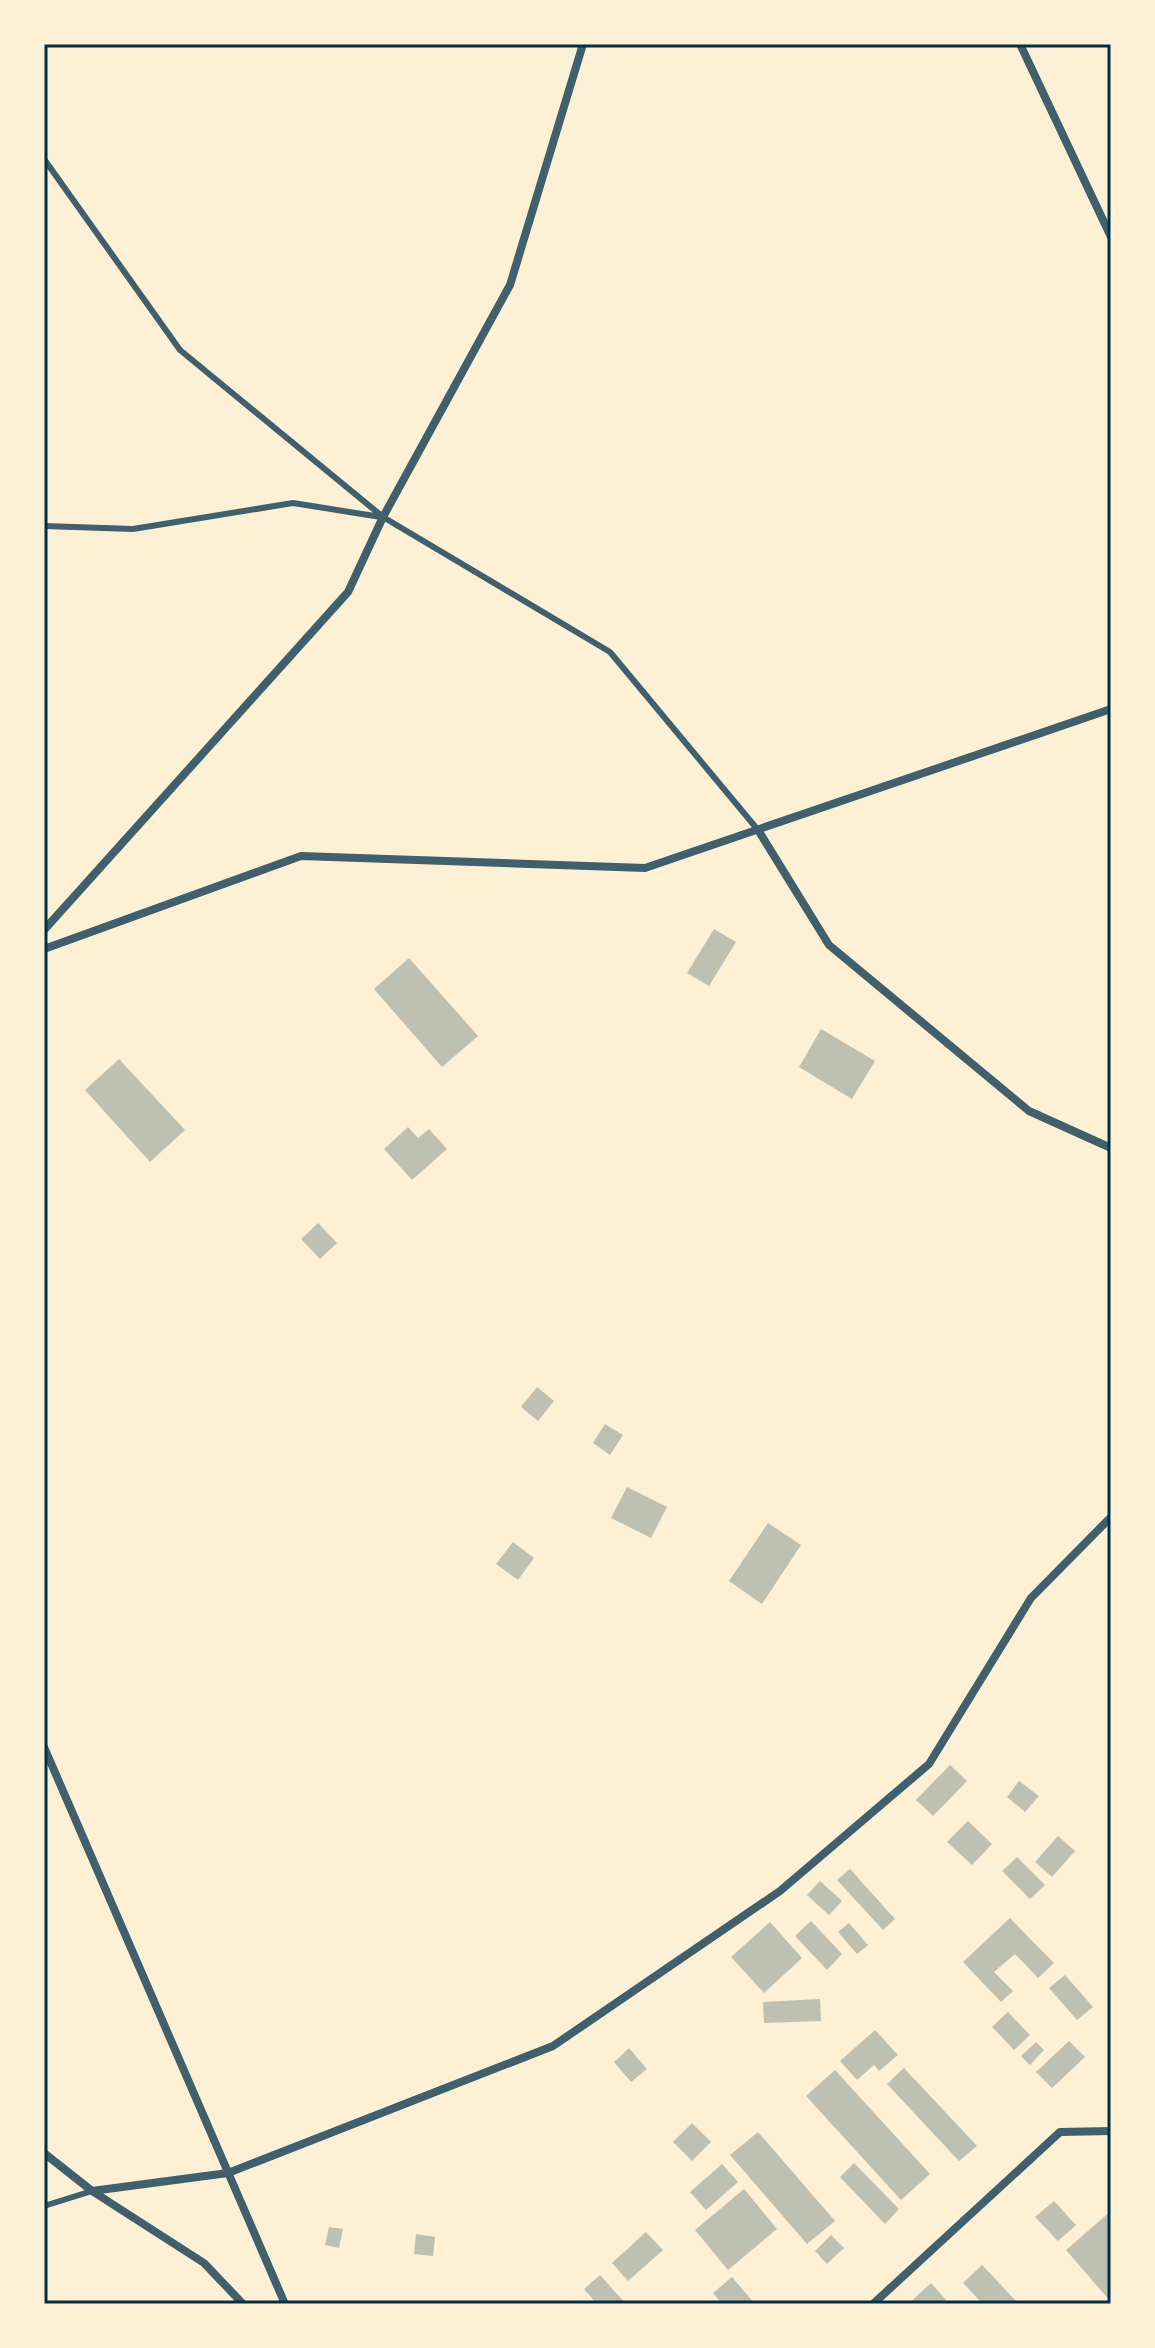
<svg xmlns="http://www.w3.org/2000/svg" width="1155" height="2348" font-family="'Libre Baskerville',serif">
<rect width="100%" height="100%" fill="#fdf0d5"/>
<!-- building -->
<path fill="#bec0b2" d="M714,929L736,942L709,986L687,973Z
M409,958L478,1036L442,1067L374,989Z
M821,1029L875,1061L852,1099L799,1067Z
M119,1059L185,1130L150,1162L85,1090Z
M408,1127L418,1138L429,1129L447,1149L412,1180L384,1149Z
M318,1223L337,1243L320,1259L301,1239Z
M537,1387L554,1401L538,1421L521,1407Z
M605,1424L623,1435L610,1455L593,1443Z
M627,1487L667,1507L651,1538L611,1518Z
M768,1523L801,1545L762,1604L729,1581Z
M513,1542L534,1558L518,1580L496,1564Z
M950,1765L967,1781L933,1816L916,1800Z
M1019,1781L1039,1796L1025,1812L1007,1797Z
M968,1821L992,1844L972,1865L947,1842Z
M1058,1836L1075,1851L1052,1877L1035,1862Z
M1017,1857L1045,1885L1030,1899L1002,1871Z
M850,1869L895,1919L883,1930L837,1880Z
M820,1881L842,1901L829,1915L807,1895Z
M1010,1918L1054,1963L1038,1978L1015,1954L994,1972L1013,1991L1001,2002L963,1962Z
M811,1921L842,1954L827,1970L795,1936Z
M770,1922L802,1958L764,1993L731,1957Z
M849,1923L868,1945L857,1954L838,1932Z
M1065,1975L1093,2007L1077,2020L1049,1988Z
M820,1999L821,2021L764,2023L763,2002Z
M1008,2012L1030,2035L1014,2050L992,2027Z
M875,2030L898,2055L879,2071L874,2065L857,2080L840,2061Z
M1069,2041L1085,2057L1052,2088L1036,2072Z
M1036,2042L1044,2050L1030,2065L1021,2056Z
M629,2048L647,2069L631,2082L614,2062Z
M904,2068L977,2146L959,2161L887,2084Z
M835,2070L930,2174L901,2200L806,2096Z
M692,2123L711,2142L692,2161L673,2142Z
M758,2132L835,2221L807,2244L730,2155Z
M854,2163L899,2209L885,2224L840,2177Z
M722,2164L738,2182L706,2210L690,2192Z
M744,2189L777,2229L728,2270L695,2230Z
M1054,2201L1076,2225L1058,2241L1035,2217Z
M1111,2211V2302L1066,2250Z
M329,2227L343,2229L339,2248L325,2245Z
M646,2232L663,2250L628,2281L612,2263Z
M416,2234L435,2237L433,2256L414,2254Z
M831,2235L844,2248L827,2264L815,2251Z
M982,2265L1019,2304H983L963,2283Z
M600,2275L626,2304H597L584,2289Z
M732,2277L755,2304H722L713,2293Z
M931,2283L946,2300L942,2304H908Z"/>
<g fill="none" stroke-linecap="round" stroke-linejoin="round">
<!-- service -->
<path stroke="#3f606c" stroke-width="6" d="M44,159L180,350L383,517L610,652L758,830
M44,526L133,529L293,503L381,517
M44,2206L92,2191"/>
<!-- minor -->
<path stroke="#3f606c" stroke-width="8" d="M1020,44L1111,237
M758,830L829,945L1029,1111L1111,1148
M44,930L348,592L383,517L510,285L583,44
M44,949L301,856L645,868L1111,709
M44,1747L285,2304
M44,2153L92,2191L204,2263L243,2304
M92,2191L228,2173L553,2046L780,1891L929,1764L1031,1598L1111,1517
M873,2304L1060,2132L1111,2131"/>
</g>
<!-- border -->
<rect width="1155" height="2348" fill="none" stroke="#fdf0d5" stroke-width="92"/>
<rect x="46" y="46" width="1063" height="2256" fill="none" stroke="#003049" stroke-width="3"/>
</svg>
